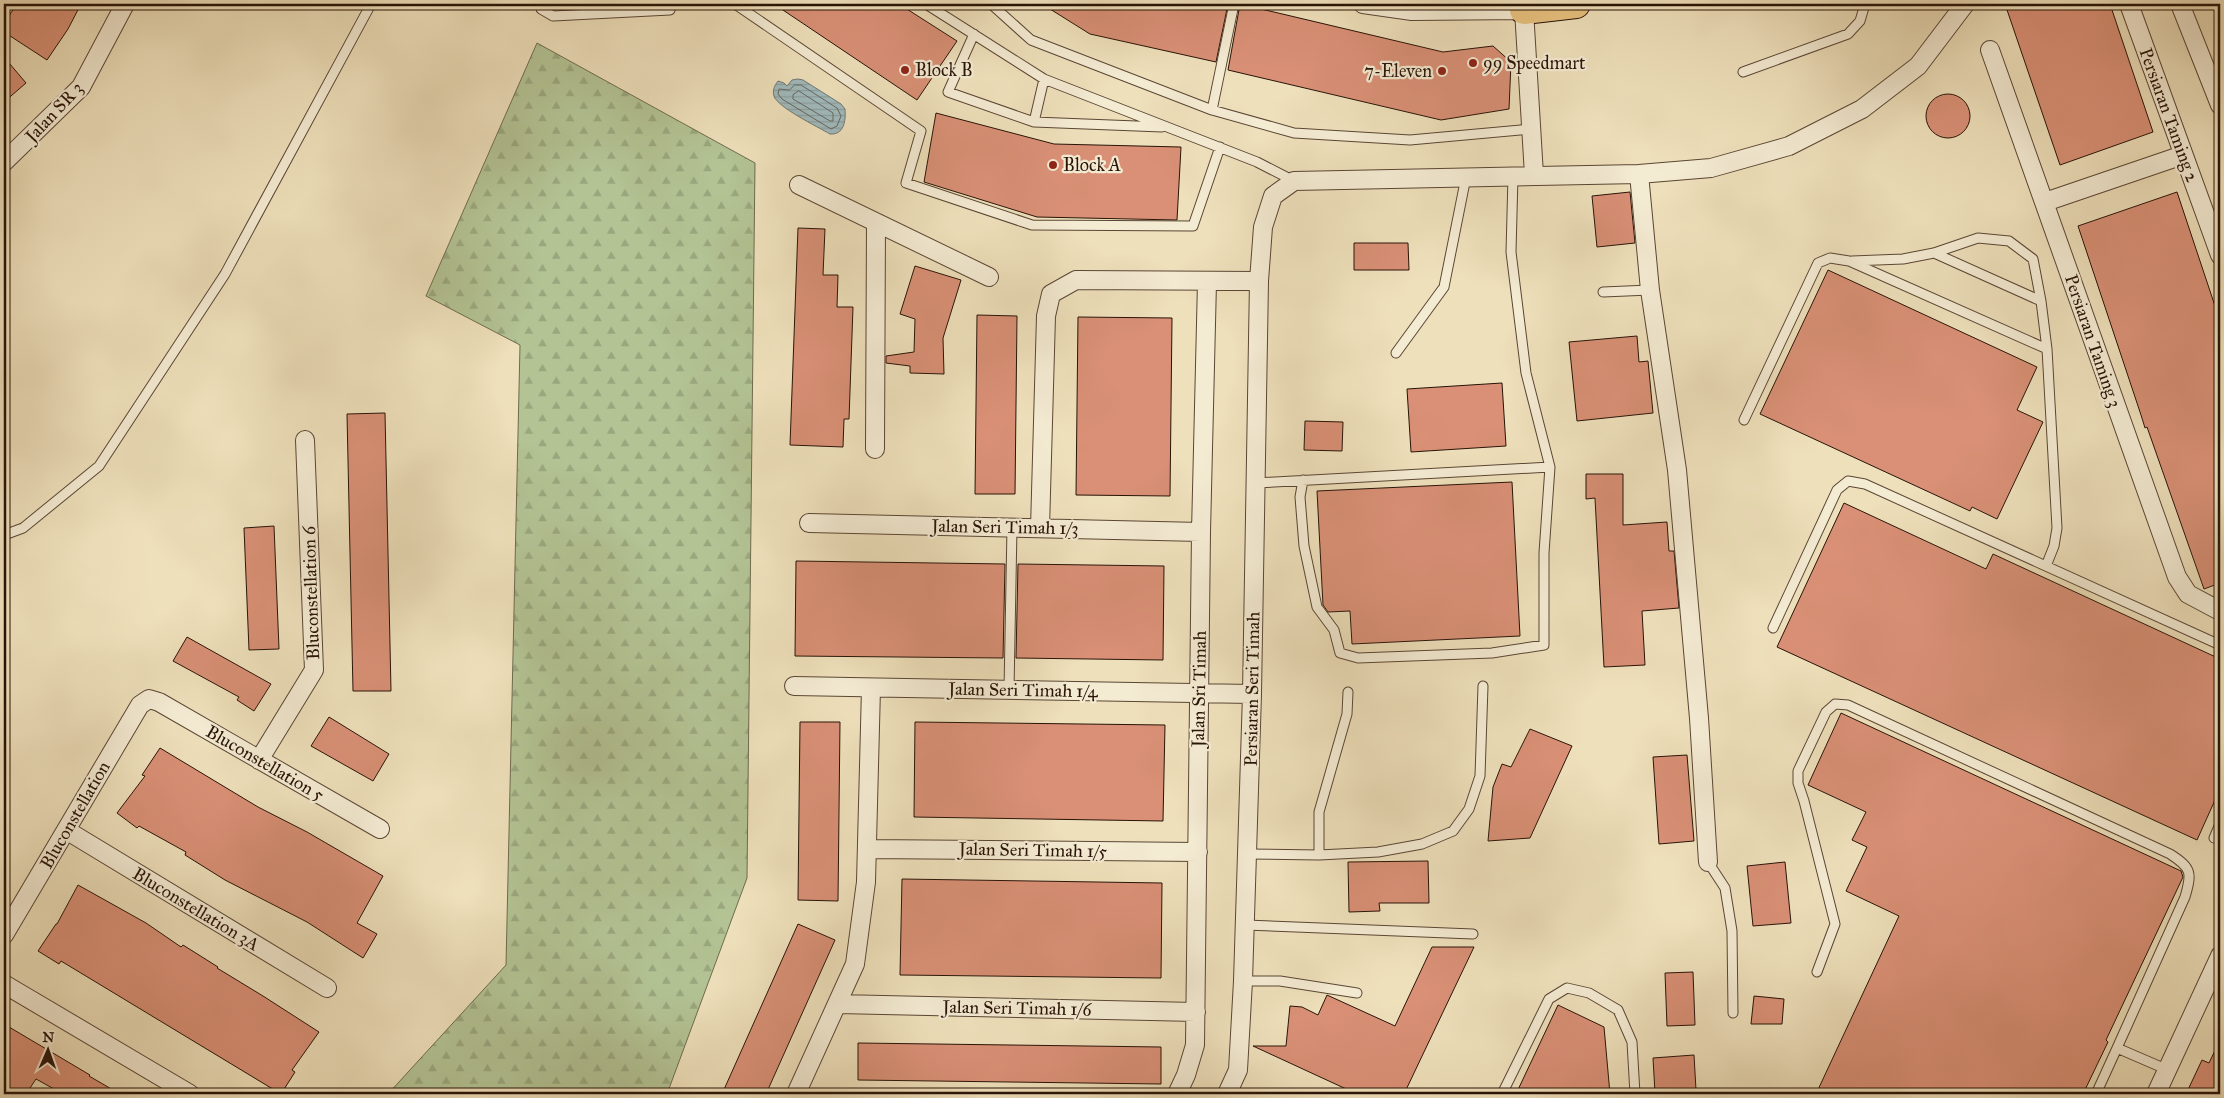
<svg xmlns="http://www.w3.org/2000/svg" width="2224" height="1098" font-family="'IM FELL Great Primer',serif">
<defs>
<pattern id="forest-firs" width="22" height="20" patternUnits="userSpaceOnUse" patternTransform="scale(1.25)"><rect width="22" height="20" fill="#b3c394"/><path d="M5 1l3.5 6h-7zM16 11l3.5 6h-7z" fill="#9aa77e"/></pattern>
<pattern id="water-rules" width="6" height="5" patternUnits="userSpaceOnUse" patternTransform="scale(1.25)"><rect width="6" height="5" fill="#a0babc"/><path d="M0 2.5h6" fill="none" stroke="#8a9fa0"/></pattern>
</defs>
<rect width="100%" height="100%" fill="#eee0bb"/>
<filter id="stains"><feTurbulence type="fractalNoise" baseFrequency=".004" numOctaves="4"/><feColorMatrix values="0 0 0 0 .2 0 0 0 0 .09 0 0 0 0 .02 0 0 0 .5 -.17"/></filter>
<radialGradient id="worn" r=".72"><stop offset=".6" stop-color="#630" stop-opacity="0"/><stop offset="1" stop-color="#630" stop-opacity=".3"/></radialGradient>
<!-- forest -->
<path fill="url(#forest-firs)" stroke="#6e6b4e" d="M537,43L755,163L747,878L667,1094H388L506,965L520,345L426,296Z"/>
<!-- water -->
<path fill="url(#water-rules)" stroke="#707774" d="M798,79L803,80L841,104L845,109C846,121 844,135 830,134C818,127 777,107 774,96C772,90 775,85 778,81L784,83L787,86L792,80Z"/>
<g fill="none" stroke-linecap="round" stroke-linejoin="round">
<!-- shore -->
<path stroke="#646662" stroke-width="1" d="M795,85H801L837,108L841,116L837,126L831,129L782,99L778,94L779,89L789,90Z
M799,91L833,113V121H830L793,99V95Z"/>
</g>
<!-- building -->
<path fill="#d99076" stroke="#281307" d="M17,4H81L68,29L47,60L4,32V23Z
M774,4H899L957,41L917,100Z
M1042,4H1228L1216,62L1090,34Z
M1240,4L1443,52L1493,46L1511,62L1509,109L1441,120L1228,70Z
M2005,4H2110L2153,132L2060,165Z
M4,57L26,83L4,102Z
M1926 116a22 22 0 1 1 44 0a22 22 0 1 1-44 0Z
M936,113L1054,144L1181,147L1177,220L1037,217L924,182Z
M1630,192L1635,243L1597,247L1592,196Z
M2177,192L2220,321V583L2204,589L2147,427L2145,428L2141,415L2078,226Z
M798,228L825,229L823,275H838L837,307H853L849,419H844L843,447L790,445Z
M1354,243H1408L1409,270H1354Z
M915,266L961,280L943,338L944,374L910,373V366L886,363V356L914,352L915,319L900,314Z
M1828,270L2037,367L2017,410L2043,422L1997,519L1972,507L1970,511L1760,414Z
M977,315L1017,316L1015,494H975Z
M1078,317L1172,318L1170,496L1076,495Z
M1637,336L1639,362L1648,361L1653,413L1577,421L1569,342Z
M1502,383L1506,446L1411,452L1407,389Z
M385,413L391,691H353L347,414Z
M1305,421L1343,422L1342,451L1304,450Z
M1586,474H1623V525L1667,522L1669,551H1674L1679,608L1642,611L1645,665L1604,667L1595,498L1586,499Z
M1512,482L1520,636L1352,644L1350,611L1328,612L1323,605L1317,491Z
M1844,503L1986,569L1993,554L2220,659V789L2197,840L1777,647Z
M274,526L279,649L249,650L244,528Z
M796,561L1005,564L1003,658L795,656Z
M1018,564L1164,566L1163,660L1016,658Z
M187,637L271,684L254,711L237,700L239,697L173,661Z
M1841,713L2181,871L2183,877L2106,1040L2108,1042L2083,1094H1816L1899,916L1846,891L1867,847L1852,840L1866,812L1808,785Z
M329,717L389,754L373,781L311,746Z
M800,722H840L838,901L798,900Z
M915,722L1165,725L1163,821L914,817Z
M1530,729L1572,746L1530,838L1488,841L1493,787L1502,764L1511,767Z
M160,748L258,807L307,832L383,876L357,923L377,934L363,958L307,922L225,880L185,855L186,852L139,826L137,828L117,813L145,776L142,775Z
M1687,755L1694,841L1659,844L1653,757Z
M1428,861L1429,903H1379L1380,911L1349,912L1348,862Z
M1785,862L1791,923L1753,926L1747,866Z
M902,879L1162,883L1161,978L900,975Z
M78,885L146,923L181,947L183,945L218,967L217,968L263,996L319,1032L292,1070L295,1072L281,1094L61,961L59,964L38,951L56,924H57Z
M798,924L835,940L766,1094H722Z
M1432,947H1474L1404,1094H1357L1253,1046H1286L1290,1006L1302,1007L1318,1015L1327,995L1395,1026Z
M1693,972L1695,1025L1667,1026L1665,973Z
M1754,996L1784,999L1782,1024H1751Z
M1558,1005L1604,1027L1610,1094H1516Z
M4,1024L90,1075L89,1076L120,1094H63L36,1079L26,1094H4Z
M2220,1040V1094H2186L2202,1060L2209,1063Z
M858,1043L1161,1047V1084L858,1080Z
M1694,1055L1696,1090L1655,1093L1653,1058Z"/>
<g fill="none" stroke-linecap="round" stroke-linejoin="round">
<!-- lane casing -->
<g stroke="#5a4634" stroke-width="11">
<path id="lane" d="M541,4V9L553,16L670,10
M735,4L921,131L906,183L1032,225L1193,226L1220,147
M926,4L1044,79L1257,162L1294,181
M991,4L1031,40L1212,110L1294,133L1410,140L1531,129
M974,34L948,92L1034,122L1162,127
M1743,72L1848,34L1860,21L1865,4
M1212,110L1234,4
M1034,122L1044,79
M1934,253L2041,301
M1852,261L1903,259L1934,253L1978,238L2009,241L2033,259L2041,301L2047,349
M1603,292L1650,290
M1396,353L1444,287L1466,177
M1744,420L1818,263L1830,258L1849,261L2047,349L2057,528L2054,546L2046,566
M1303,480L1300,497L1304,546L1317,607L1334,630L1340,653L1358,658L1492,653L1544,645V553L1550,467L1526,373L1511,252L1513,176
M1256,483L1550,467
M4,535L23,528L99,466L225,274L371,4
M1773,628L1837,490L1848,481L1865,484L2220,645
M1009,690L1012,527
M2214,838L2220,824
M1247,854L1319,855L1378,852L1422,844L1453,831L1469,809L1480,776L1483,686
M1319,855V812L1347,714L1348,692
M1708,862L1725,888L1732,931L1733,1013
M1245,925L1473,934
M1817,972L1835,924L1804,801L1798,783V771L1826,712L1835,704L1848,705L2170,854C2192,868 2192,873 2185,897L2117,1048L2168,1070
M1243,981H1280L1357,993
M1502,1094L1549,999L1567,988L1589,993L1618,1010L1632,1042L1635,1094
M2096,1094L2117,1048"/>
</g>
<!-- street casing -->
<g stroke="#5a4634" stroke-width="20">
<path id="street" d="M1363,4L1412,11L1524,10L1534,175
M2129,4L2220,255
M2180,4L2220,105
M1990,50L2177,577L2188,594L2220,611
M4,162L81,87L125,4
M1639,174L1650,290L1677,470L1699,718L1708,862
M799,185L989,277
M2045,202L2183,155
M875,449L876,224
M809,523L1201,532
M1040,528L1046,316L1051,294L1076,280L1259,281
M794,686L1252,694
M259,760L314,670L305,440
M66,830L327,988
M868,849L1198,852
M4,935L140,705L149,699L159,702L380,829
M4,984L190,1094
M838,1004L1196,1012
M796,1094L855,964L866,882L871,688
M1177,1094L1186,1075L1195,1045L1201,532L1207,282
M1227,1094L1238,1070L1243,981L1252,694L1259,281L1263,227L1273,196L1294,181L1639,174L1711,168L1789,146L1862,109L1918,66L1965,4
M2156,1094L2220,956"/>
</g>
<!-- highway casing -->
<g stroke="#281307" stroke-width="30">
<path id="highway" d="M1524,10L1576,4"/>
</g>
<!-- lane -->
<use href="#lane" stroke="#f4ebd3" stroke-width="9"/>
<!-- street -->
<use href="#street" stroke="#f4ebd3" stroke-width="18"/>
<!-- highway -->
<use href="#highway" stroke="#e7c07e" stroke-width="28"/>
</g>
<!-- markers -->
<g fill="#8f2418" stroke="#f4ebd3" stroke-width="2">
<circle cx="1473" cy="63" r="5"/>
<circle cx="905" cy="70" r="5"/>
<circle cx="1442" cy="71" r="5"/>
<circle cx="1053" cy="165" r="5"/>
</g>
<g text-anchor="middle" stroke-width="4.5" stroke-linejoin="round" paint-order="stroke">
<!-- poi labels -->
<g font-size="18" fill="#281307" stroke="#f4ebd3" text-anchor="start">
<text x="1483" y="69">99 Speedmart</text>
<text x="915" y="76">Block B</text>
<text x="1432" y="77" text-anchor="end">7-Eleven</text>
<text x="1063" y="171">Block A</text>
</g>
<!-- street labels -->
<g font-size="18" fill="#281307" stroke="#f4ebd3">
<text transform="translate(54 112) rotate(-47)" y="6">Jalan SR 3</text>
<text transform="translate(2169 115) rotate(70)" y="6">Persiaran Taming 2</text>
<text transform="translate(2093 341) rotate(71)" y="6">Persiaran Taming 3</text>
<text transform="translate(1005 527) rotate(1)" y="6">Jalan Seri Timah 1/3</text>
<text transform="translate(311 593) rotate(-92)" y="6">Bluconstellation 6</text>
<text transform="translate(1199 689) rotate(-89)" y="6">Jalan Sri Timah</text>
<text transform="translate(1252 689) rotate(-89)" y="6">Persiaran Seri Timah</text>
<text transform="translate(1023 690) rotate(1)" y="6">Jalan Seri Timah 1/4</text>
<text transform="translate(265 763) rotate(30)" y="6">Bluconstellation 5</text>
<text transform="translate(75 815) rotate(-60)" y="6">Bluconstellation</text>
<text transform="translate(1033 850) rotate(1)" y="6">Jalan Seri Timah 1/5</text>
<text transform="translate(196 909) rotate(31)" y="6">Bluconstellation 3A</text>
<text transform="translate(1017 1008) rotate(1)" y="6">Jalan Seri Timah 1/6</text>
</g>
</g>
<!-- margin -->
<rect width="2224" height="1098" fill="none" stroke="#eee0bb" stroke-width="20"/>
<rect x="5" y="5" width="2214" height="1088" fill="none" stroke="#281307" stroke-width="2.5"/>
<rect x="10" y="10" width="2204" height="1078" fill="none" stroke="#281307"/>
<!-- north arrow -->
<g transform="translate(48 1050) rotate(2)" stroke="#f4ebd3" stroke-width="4" paint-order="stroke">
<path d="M0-4L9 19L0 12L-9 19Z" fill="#281307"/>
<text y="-8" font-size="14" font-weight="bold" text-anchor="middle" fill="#281307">N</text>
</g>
<rect width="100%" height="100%" filter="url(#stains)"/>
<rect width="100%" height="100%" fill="url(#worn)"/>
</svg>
